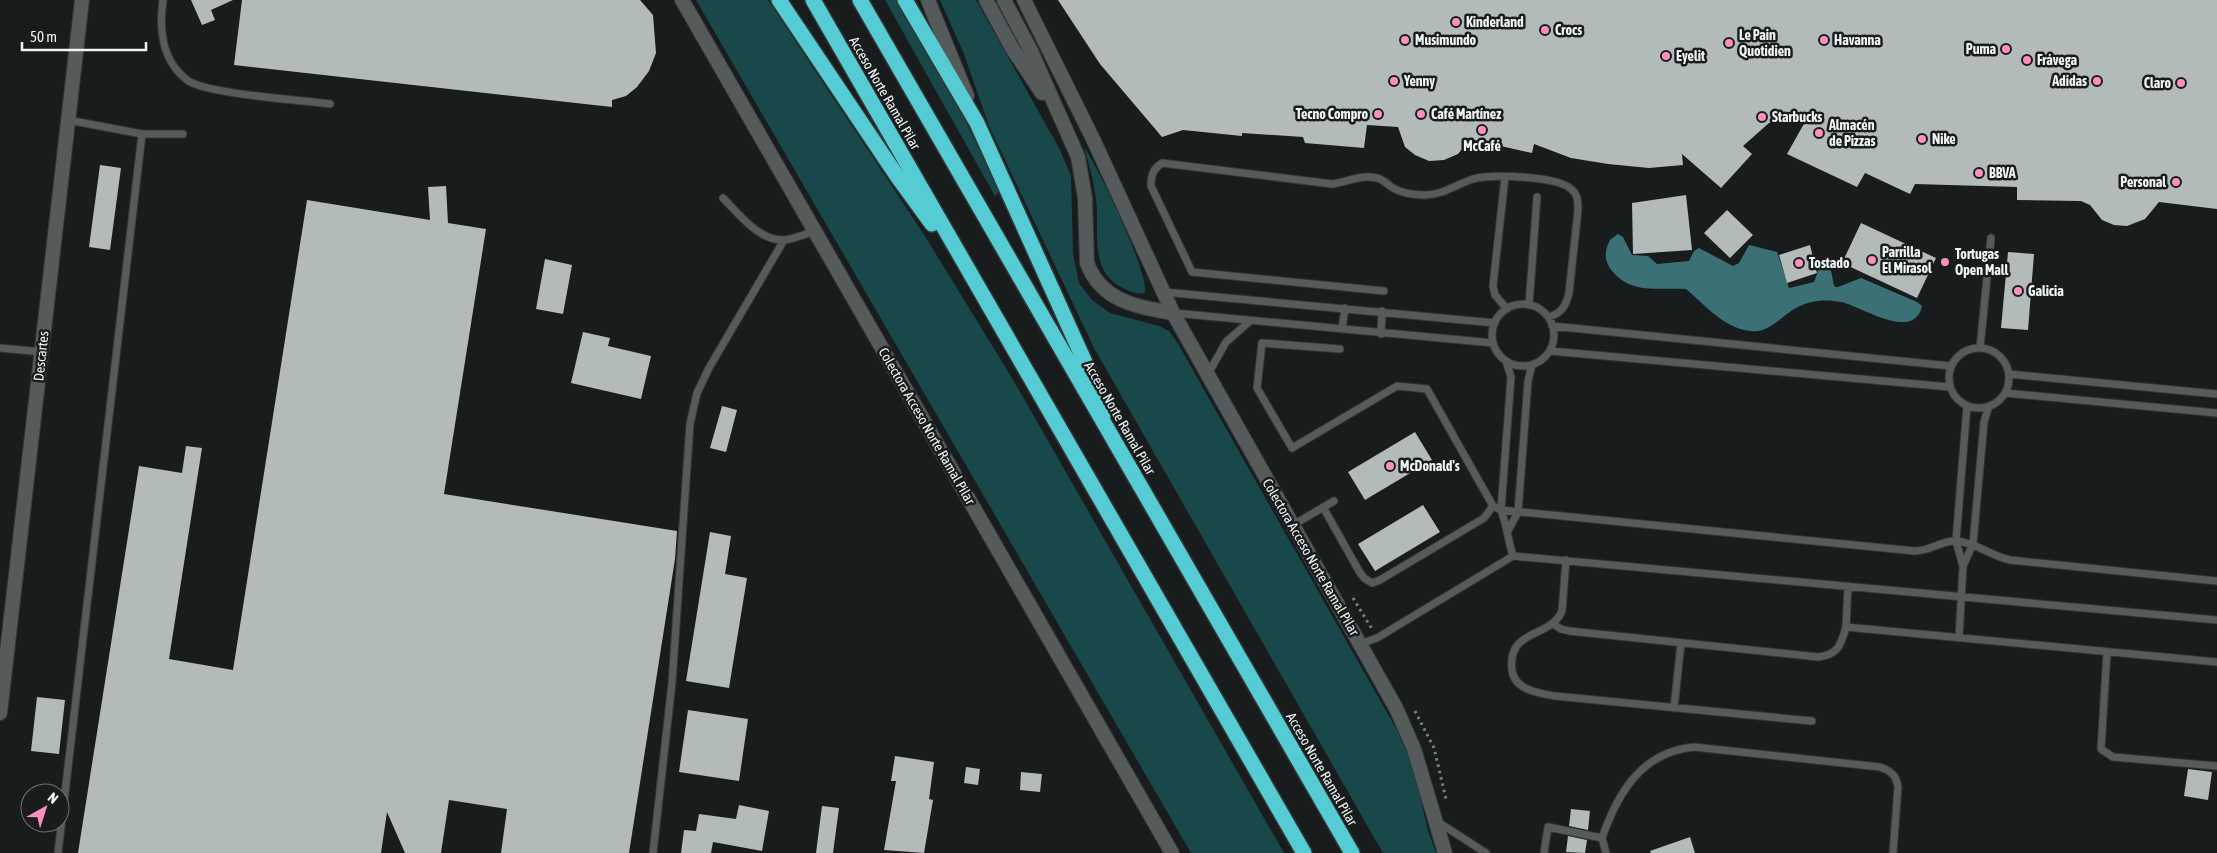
<svg xmlns="http://www.w3.org/2000/svg" width="2217" height="853" font-family="'Asap Condensed',sans-serif">
<rect width="100%" height="100%" fill="#181c1d"/>
<!-- green -->
<path fill="#19484b" d="M696,0H768L923,233L1012,378L1284,853H1191Z
M885,0H898L949,86L999,191L995,196Z
M940,0H976L1059,148L1071,176L1073,253L1079,283L1092,300L1110,313L1159,326L1169,331L1177,342L1398,732L1414,770L1428,831L1436,853H1383L1094,348L989,126L964,54Z
M1084,147C1099,169 1148,270 1145,293C1135,294 1130,292 1121,287C1088,269 1100,230 1096,199C1094,182 1089,164 1084,147Z"/>
<!-- water -->
<path fill="#3b7175" d="M1618,234L1623,237L1632,255L1648,256L1657,264L1689,261L1694,251L1699,248L1733,266L1739,263L1749,245L1777,252L1789,288L1814,282L1820,266L1823,264C1834,267 1831,278 1835,287H1838L1861,278L1917,302L1922,306C1914,343 1859,305 1841,302C1826,299 1810,300 1796,308C1781,316 1769,334 1749,331C1723,327 1705,305 1686,289C1659,287 1633,295 1613,272C1604,262 1604,251 1610,240Z"/>
<!-- building -->
<path fill="#b3baba" d="M191,0H233L211,10L215,20L202,25Z
M242,0H640L653,15L656,53L649,71L637,87L626,96L612,100V107L234,65Z
M1058,0H2217V209L2159,202L2145,219L2127,226L2114,225L2102,220L2090,205L2081,201L2017,200V187L1915,184L1910,194L1865,173L1857,187L1787,154L1810,113L1769,123L1743,146L1752,154L1721,188L1682,154L1683,165L1649,168L1608,164L1571,158L1534,144L1532,153L1470,139L1458,154L1444,160L1429,161L1415,155L1405,147L1398,127L1367,125L1364,148L1305,143L1303,137L1242,133V136L1183,130L1162,137L1100,64Z
M100,165L121,168L110,250L89,247Z
M446,186L448,223L486,229L444,494L677,531L675,559L629,853H501L507,809L449,800L441,853H405L387,812L381,853H78L139,466L182,473L186,446L202,448L169,659L233,670L307,200L430,220L428,187Z
M1686,195L1692,250L1633,254L1632,203Z
M1727,210L1753,235L1730,258L1704,233Z
M1861,223L1936,258L1917,298L1842,263Z
M1810,245L1817,273L1787,283L1779,255Z
M2008,252L2034,254L2028,330L2001,328Z
M545,259L572,265L563,314L536,309Z
M583,332L610,338L608,346L651,356L641,399L571,383Z
M722,406L737,410L726,452L710,448Z
M1415,432L1432,460L1365,500L1348,472Z
M1423,505L1440,532L1375,571L1358,544Z
M710,532L731,536L725,574L747,578L729,688L686,681Z
M37,697L65,700L59,754L31,751Z
M688,710L748,719L739,781L679,772Z
M895,756L934,762L929,799L933,800L924,853L884,850L896,781H891Z
M966,767L980,769L978,785L964,783Z
M2188,769L2212,772L2208,800L2184,796Z
M1021,772L1042,774L1040,792L1020,790Z
M739,805L769,811L762,851L713,842L711,853H681L684,830L696,831L699,814L736,819Z
M822,806L839,808L833,853H816Z
M1571,809L1590,811L1588,830L1569,826Z
M1568,836L1587,840L1585,853L1566,852Z
M1690,837L1695,853H1651L1650,851Z"/>
<g fill="none" stroke-linecap="round" stroke-linejoin="round">
<!-- service casing -->
<g stroke="#333636" stroke-width="9">
<path id="service" d="M163,0C159,29 161,60 187,80C205,94 302,100 330,104
M68,120L142,134H183
M1505,177L1493,286L1495,295L1507,309
M723,198C739,214 759,241 784,240C794,239 805,234 815,231
M1384,291L1192,272L1151,186C1151,175 1153,169 1162,163L1332,184C1348,182 1361,174 1377,178C1383,179 1388,185 1393,188C1403,194 1415,195 1426,195C1445,194 1457,184 1473,179C1492,174 1557,176 1571,189C1578,194 1578,202 1578,210L1569,293C1566,306 1561,314 1548,317
M1164,292L1495,323
M1492 335a31 31 0 1 1 62 0a31 31 0 1 1-62 0Z
M1529,305L1537,197
M1174,313L1493,343
M1552,326L1951,366
M1342,329L1345,308
M1381,334L1382,311
M0,348L42,352
M1980,348L1991,238
M1949 378a30 30 0 1 1 60 0a30 30 0 1 1-60 0Z
M1340,349L1262,343L1257,388L1292,448L1397,386L1427,389L1493,506L1501,510L1915,551C1929,551 1940,542 1953,541C1975,541 1990,556 2010,560L2217,581
M1550,351L1950,387
M1506,361L1511,377L1501,510C1507,526 1508,540 1513,556
M1208,374L1226,342L1250,321
M2009,374L2217,394
M2005,393L2217,413
M1323,507L1359,571L1364,578L1372,583L1380,580L1484,518L1493,506
M1293,525L1334,501
M1509,529L1518,512L1528,381L1532,365
M1566,560L1562,611C1550,639 1507,628 1512,670C1514,690 1539,693 1555,696L1812,721
M1963,566L1956,541L1967,406
M1553,624L1561,629L1569,631L1818,657C1838,655 1841,645 1846,627L2217,662
M1846,627L1848,586
M1959,638L1963,566L1973,544L1984,422L1989,406
M1360,644L1377,638L1513,556L2217,620
M2107,652L2101,749L2113,757L2217,766
M1674,708L1681,643
M1438,822L1486,853
M1602,838C1618,792 1642,752 1694,747L1880,767C1891,771 1896,775 1898,787L1893,853
M58,853L142,134
M653,853L672,683L690,424L697,393L709,368L784,240
M1544,853L1548,827L1602,838L1606,853"/>
</g>
<!-- tertiary casing -->
<g stroke="#333636" stroke-width="16">
<path id="tertiary" d="M682,0L1172,853
M928,0L967,96
M986,0L1012,48L1042,93
M1004,0L1031,51L1078,157L1085,198L1087,263C1101,301 1137,307 1173,313
M1024,0L1093,139L1173,313L1396,708L1414,749L1445,853
M0,713L82,0"/>
</g>
<!-- motorway casing -->
<g stroke="#333636" stroke-width="18">
<path id="motorway" d="M779,0L897,176L932,224
M813,0L1304,853
M860,0L1352,853
M905,0L977,123L1107,411"/>
</g>
<!-- path -->
<path stroke="#7c8081" stroke-width="3" stroke-dasharray="2.5 4" stroke-linecap="butt" d="M1353,598L1372,629
M1415,711L1434,748L1446,799"/>
<!-- service -->
<use href="#service" stroke="#555b5b" stroke-width="7"/>
<!-- tertiary -->
<use href="#tertiary" stroke="#555b5b" stroke-width="14"/>
<!-- motorway -->
<use href="#motorway" stroke="#55cbd4" stroke-width="15"/>
</g>
<!-- markers -->
<g fill="#fd8ec0" stroke="#181c1d" stroke-width="2">
<circle cx="1456" cy="22" r="5"/>
<circle cx="1545" cy="30" r="5"/>
<circle cx="1405" cy="40" r="5"/>
<circle cx="1824" cy="40" r="5"/>
<circle cx="1729" cy="43" r="5"/>
<circle cx="2006" cy="49" r="5"/>
<circle cx="1666" cy="56" r="5"/>
<circle cx="2027" cy="60" r="5"/>
<circle cx="1394" cy="81" r="5"/>
<circle cx="2097" cy="81" r="5"/>
<circle cx="2181" cy="83" r="5"/>
<circle cx="1378" cy="114" r="5"/>
<circle cx="1421" cy="114" r="5"/>
<circle cx="1762" cy="117" r="5"/>
<circle cx="1482" cy="130" r="5"/>
<circle cx="1819" cy="133" r="5"/>
<circle cx="1922" cy="139" r="5"/>
<circle cx="1979" cy="173" r="5"/>
<circle cx="2176" cy="182" r="5"/>
<circle cx="1872" cy="260" r="5"/>
<circle cx="1945" cy="262" r="5"/>
<circle cx="1799" cy="263" r="5"/>
<circle cx="2018" cy="291" r="5"/>
<circle cx="1390" cy="466" r="5"/>
</g>
<g text-anchor="middle" stroke-width="5" stroke-linejoin="round" paint-order="stroke">
<!-- poi labels -->
<g font-size="14" font-weight="bold" fill="#f0f4f4" stroke="#181c1d" text-anchor="start">
<text x="1466" y="27">Kinderland</text>
<text x="1555" y="35">Crocs</text>
<text x="1739" y="40">Le Pain<tspan x="1739" dy="16">Quotidien</tspan></text>
<text x="1415" y="45">Musimundo</text>
<text x="1834" y="45">Havanna</text>
<text x="1996" y="54" text-anchor="end">Puma</text>
<text x="1676" y="61">Eyelit</text>
<text x="2037" y="65">Frávega</text>
<text x="1404" y="86">Yenny</text>
<text x="2087" y="86" text-anchor="end">Adidas</text>
<text x="2171" y="88" text-anchor="end">Claro</text>
<text x="1368" y="119" text-anchor="end">Tecno Compro</text>
<text x="1431" y="119">Café Martínez</text>
<text x="1772" y="122">Starbucks</text>
<text x="1829" y="130">Almacén<tspan x="1829" dy="16">de Pizzas</tspan></text>
<text x="1932" y="144">Nike</text>
<text x="1482" y="151" text-anchor="middle">McCafé</text>
<text x="1989" y="178">BBVA</text>
<text x="2166" y="187" text-anchor="end">Personal</text>
<text x="1882" y="257">Parrilla<tspan x="1882" dy="16">El Mirasol</tspan></text>
<text x="1955" y="259">Tortugas<tspan x="1955" dy="16">Open Mall</tspan></text>
<text x="1809" y="268">Tostado</text>
<text x="2028" y="296">Galicia</text>
<text x="1400" y="471">McDonald's</text>
</g>
<!-- street labels -->
<g font-size="14" fill="#f0f4f4" stroke="#181c1d">
<text transform="translate(885 93) rotate(60)" y="5">Acceso Norte Ramal Pilar</text>
<text transform="translate(41 356) rotate(-84)" y="5">Descartes</text>
<text transform="translate(1120 418) rotate(60)" y="5">Acceso Norte Ramal Pilar</text>
<text transform="translate(927 426) rotate(60)" y="5">Colectora Acceso Norte Ramal Pilar</text>
<text transform="translate(1311 557) rotate(60)" y="5">Colectora Acceso Norte Ramal Pilar</text>
<text transform="translate(1322 769) rotate(60)" y="5">Acceso Norte Ramal Pilar</text>
</g>
</g>
<!-- north arrow -->
<g transform="translate(45 808) rotate(39)"><circle r="24" fill="#181c1d" stroke="#6e7273"/>
<path d="M0-4L9 19L0 12L-9 19Z" fill="#fd8ec0"/>
<text y="-8" font-size="14" font-weight="bold" text-anchor="middle" fill="#f0f4f4">N</text>
</g>
<!-- scale -->
<path d="M22 42v8h124v-8" fill="none" stroke="#f0f4f4" stroke-width="2.5"/>
<text x="30" y="42" font-size="15" fill="#f0f4f4" stroke="#181c1d" stroke-width="4" paint-order="stroke">50 m</text>
</svg>
